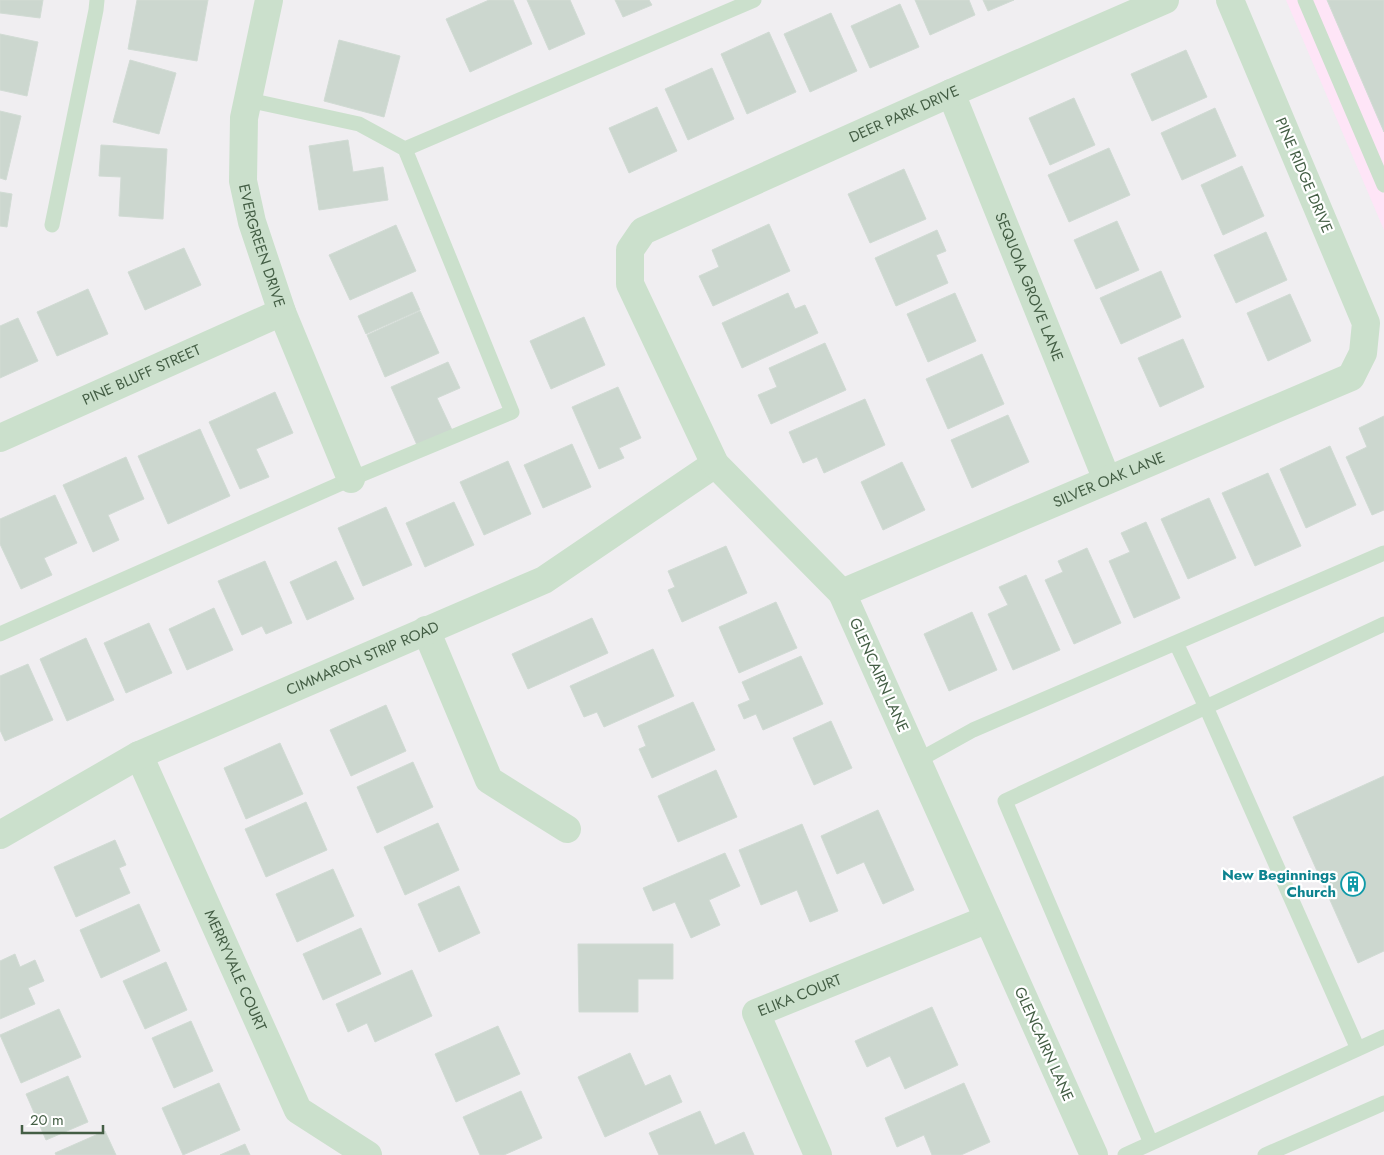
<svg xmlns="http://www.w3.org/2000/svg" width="1384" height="1155" font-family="Jost,sans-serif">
<rect width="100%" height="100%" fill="#f0eef1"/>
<!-- commercial -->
<path fill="#fee5f7" d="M1286,0H1384V230Z"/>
<!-- building -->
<path fill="#ccd7cf" stroke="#d1dbd4" d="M0,0H43L40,18L0,13Z
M137,0H208L197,61L128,49Z
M489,0H513L532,44L470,72L446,19Z
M527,0H570L585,34L549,50Z
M615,0H649L652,5L623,17Z
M915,0H969L975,15L930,35Z
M983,0H1014L988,11Z
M1327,0H1384V132Z
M900,4L919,47L870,68L851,26Z
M831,13L857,71L810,92L784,34Z
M769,32L796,92L747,114L721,54Z
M0,34L38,42L27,96L0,90Z
M339,40L400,56L384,117L324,101Z
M1186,50L1207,97L1152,121L1131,74Z
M130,60L176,73L159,134L113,122Z
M712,68L734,119L688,140L665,89Z
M1074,98L1095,145L1050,165L1029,118Z
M657,107L677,151L629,173L609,128Z
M1215,108L1236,156L1182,180L1161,133Z
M0,111L21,116L6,180L0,178Z
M348,140L353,172L383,167L388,200L319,210L309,146Z
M101,145L167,149L163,219L119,216L121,177L99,176Z
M1109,148L1130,195L1069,222L1048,175Z
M1242,166L1264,216L1223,235L1201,185Z
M904,169L926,219L870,243L848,194Z
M0,192L12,194L7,227L0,226Z
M1117,221L1139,270L1096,289L1074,240Z
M769,224L790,271L713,306L699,276L719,267L712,250Z
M396,225L416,271L350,300L329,255Z
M937,230L946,251L936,255L948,283L896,306L875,258Z
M1266,232L1287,280L1236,303L1214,255Z
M184,248L201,285L145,310L128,272Z
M1161,271L1181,317L1121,344L1100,298Z
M88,289L108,334L57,356L37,312Z
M412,292L420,310L366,334L358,316Z
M788,293L795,309L805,305L818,333L742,368L722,323Z
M955,293L976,341L928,362L907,314Z
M1290,294L1311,341L1268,361L1247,313Z
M420,311L439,353L385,377L367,335Z
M584,317L605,365L551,389L530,341Z
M18,318L38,361L0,378V326Z
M1183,339L1204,387L1160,407L1138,358Z
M825,343L846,390L771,424L758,395L777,387L769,368Z
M982,354L1004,404L948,429L926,379Z
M448,362L460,388L437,398L452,430L417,445L391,387Z
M618,387L641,438L619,448L624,458L599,469L572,407Z
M275,392L293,433L256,449L269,477L240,489L209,422Z
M865,399L885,445L824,473L817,457L803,463L789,432Z
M1008,415L1029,462L972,488L951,440Z
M1384,416V510L1372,515L1346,457L1367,447L1359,428Z
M200,429L230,496L168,524L138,456Z
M572,444L591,487L543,508L524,465Z
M1330,446L1356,505L1306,528L1280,469Z
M126,457L144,499L108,515L119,540L93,552L63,485Z
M508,461L531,514L484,535L460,482Z
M902,462L925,510L883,530L861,482Z
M1268,473L1301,546L1255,566L1222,493Z
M55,495L77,543L44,558L52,575L21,589L0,544V519Z
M1209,498L1236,558L1188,579L1161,519Z
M454,502L474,545L425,567L406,523Z
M386,507L412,565L363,586L338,528Z
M1146,522L1180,598L1134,618L1109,561L1130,552L1121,533Z
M726,546L747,593L682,622L668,590L675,587L668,571Z
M1087,548L1121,623L1074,644L1045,580L1063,572L1058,561Z
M265,561L292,623L266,634L262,626L242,635L218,581Z
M336,561L354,599L307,620L290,582Z
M1026,575L1060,650L1013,670L988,614L1008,605L999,587Z
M776,602L797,648L739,673L719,627Z
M214,608L233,650L187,670L169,629Z
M972,612L997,670L949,691L924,634Z
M592,618L608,653L528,689L512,654Z
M149,623L172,673L126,693L104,643Z
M86,638L114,700L67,721L40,659Z
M653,649L674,696L604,727L597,712L584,717L570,686Z
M801,656L823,704L763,730L756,714L744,719L738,705L750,700L742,682Z
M28,664L53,720L5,741L0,730V676Z
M693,702L715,750L652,778L639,749L646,746L638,726Z
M386,705L406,751L351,776L330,730Z
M831,721L852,768L814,785L793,738Z
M280,743L303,794L246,819L224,768Z
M413,762L433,807L377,833L357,787Z
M716,770L737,817L678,842L658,796Z
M1384,776V951L1358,963L1293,817Z
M306,802L327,850L266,877L245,829Z
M878,810L914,890L883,904L864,862L837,874L821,836Z
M438,823L459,870L405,895L384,847Z
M802,824L838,911L810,922L797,890L761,905L739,850Z
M115,840L126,865L119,868L130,893L76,917L54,867Z
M725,853L740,886L709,900L720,925L691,938L675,902L653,911L643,888Z
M333,869L354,916L297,942L276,894Z
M459,886L480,933L439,952L418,904Z
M139,904L160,951L101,978L80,930Z
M361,928L381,974L323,1000L303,954Z
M578,944H673V979H638V1012H579Z
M15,954L20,967L35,960L44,981L28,988L35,1004L0,1019V961Z
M166,962L187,1010L145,1029L123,981Z
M412,970L432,1016L375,1042L367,1023L348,1032L336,1004Z
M932,1007L958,1065L905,1089L890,1056L867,1067L855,1041Z
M59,1009L81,1057L21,1083L0,1035Z
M191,1021L213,1071L174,1088L152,1038Z
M498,1026L520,1074L456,1102L435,1054Z
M630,1053L645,1086L670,1075L682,1102L605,1137L578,1077Z
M68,1076L88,1122L46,1140L26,1094Z
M219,1083L240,1130L183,1155L162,1108Z
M964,1083L990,1142L961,1155H932L924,1135L897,1147L885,1118Z
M521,1091L542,1138L504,1155H480L463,1117Z
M700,1111L715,1145L744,1132L754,1155H659L649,1133Z
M105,1131L116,1155H56L55,1153Z
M245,1144L250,1155H220Z"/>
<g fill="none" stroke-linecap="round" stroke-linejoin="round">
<!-- service -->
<path stroke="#cbe0cc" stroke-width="15" d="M1305,0L1384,185
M248,100L359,124L405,149L754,0
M52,225L96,10L97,0
M0,634L351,479L512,412L405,149
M1176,643L1206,707L1384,624
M917,761L973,730L1384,553
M1151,1143L1005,801L1206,707L1358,1049
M1125,1155L1384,1037
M1265,1155L1384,1103"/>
<!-- minor -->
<g stroke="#cbe0cc" stroke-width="28">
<path id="s1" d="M269,0L244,118L243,181L252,222L282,312L351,479"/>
<path id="s2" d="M951,93L1107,480"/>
<path id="s3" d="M0,438L282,312"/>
<path id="s4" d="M842,593L1351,377L1363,353L1366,323L1230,0"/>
<path d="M426,630L489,780L567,829"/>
<path id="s5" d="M139,755L298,1110L368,1155"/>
<path id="s6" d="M0,835L139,755L544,580L715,464"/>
<path id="s7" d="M818,1155L756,1013L988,919"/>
<path id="s8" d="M1094,1155L842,593L715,464L630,284V250L643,231L951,93L1165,0"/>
</g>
</g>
<!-- icons -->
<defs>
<g id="building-ring" transform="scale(1.25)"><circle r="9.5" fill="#fff" stroke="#0f9aa8" stroke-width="1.5"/><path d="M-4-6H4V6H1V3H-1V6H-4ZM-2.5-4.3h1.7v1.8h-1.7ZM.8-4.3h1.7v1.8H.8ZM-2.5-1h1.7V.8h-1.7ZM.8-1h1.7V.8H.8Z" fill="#0f9aa8"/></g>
</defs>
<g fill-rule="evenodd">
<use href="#building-ring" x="1353" y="884"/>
</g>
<g text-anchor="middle" stroke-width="4.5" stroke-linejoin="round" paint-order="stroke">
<!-- street labels -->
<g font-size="15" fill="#445e45" stroke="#fff">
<text dy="5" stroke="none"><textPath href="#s8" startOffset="1339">DEER PARK DRIVE</textPath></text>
<text transform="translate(1304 175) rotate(67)" y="5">PINE RIDGE DRIVE</text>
<text dy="5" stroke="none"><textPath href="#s1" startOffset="251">EVERGREEN DRIVE</textPath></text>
<text dy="5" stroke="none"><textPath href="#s2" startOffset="209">SEQUOIA GROVE LANE</textPath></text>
<text dy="5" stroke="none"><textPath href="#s3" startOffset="155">PINE BLUFF STREET</textPath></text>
<text dy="5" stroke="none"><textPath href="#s4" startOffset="290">SILVER OAK LANE</textPath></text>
<text dy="5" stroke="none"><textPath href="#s6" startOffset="404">CIMMARON STRIP ROAD</textPath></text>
<text transform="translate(879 675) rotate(66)" y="5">GLENCAIRN LANE</text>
<text dy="5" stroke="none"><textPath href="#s5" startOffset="236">MERRYVALE COURT</textPath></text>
<text dy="5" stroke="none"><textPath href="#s7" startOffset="202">ELIKA COURT</textPath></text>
<text transform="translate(1044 1044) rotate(66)" y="5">GLENCAIRN LANE</text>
</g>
<!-- culture labels -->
<g font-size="15" font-weight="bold" fill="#0d838f" stroke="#fff" text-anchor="end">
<text x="1336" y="880">New Beginnings<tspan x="1336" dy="17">Church</tspan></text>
</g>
</g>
<!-- scale -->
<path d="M22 1125v8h81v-8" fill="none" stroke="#445e45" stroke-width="2.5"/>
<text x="30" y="1125" font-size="15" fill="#445e45" stroke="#ffffff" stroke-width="4" paint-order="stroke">20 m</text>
</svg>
